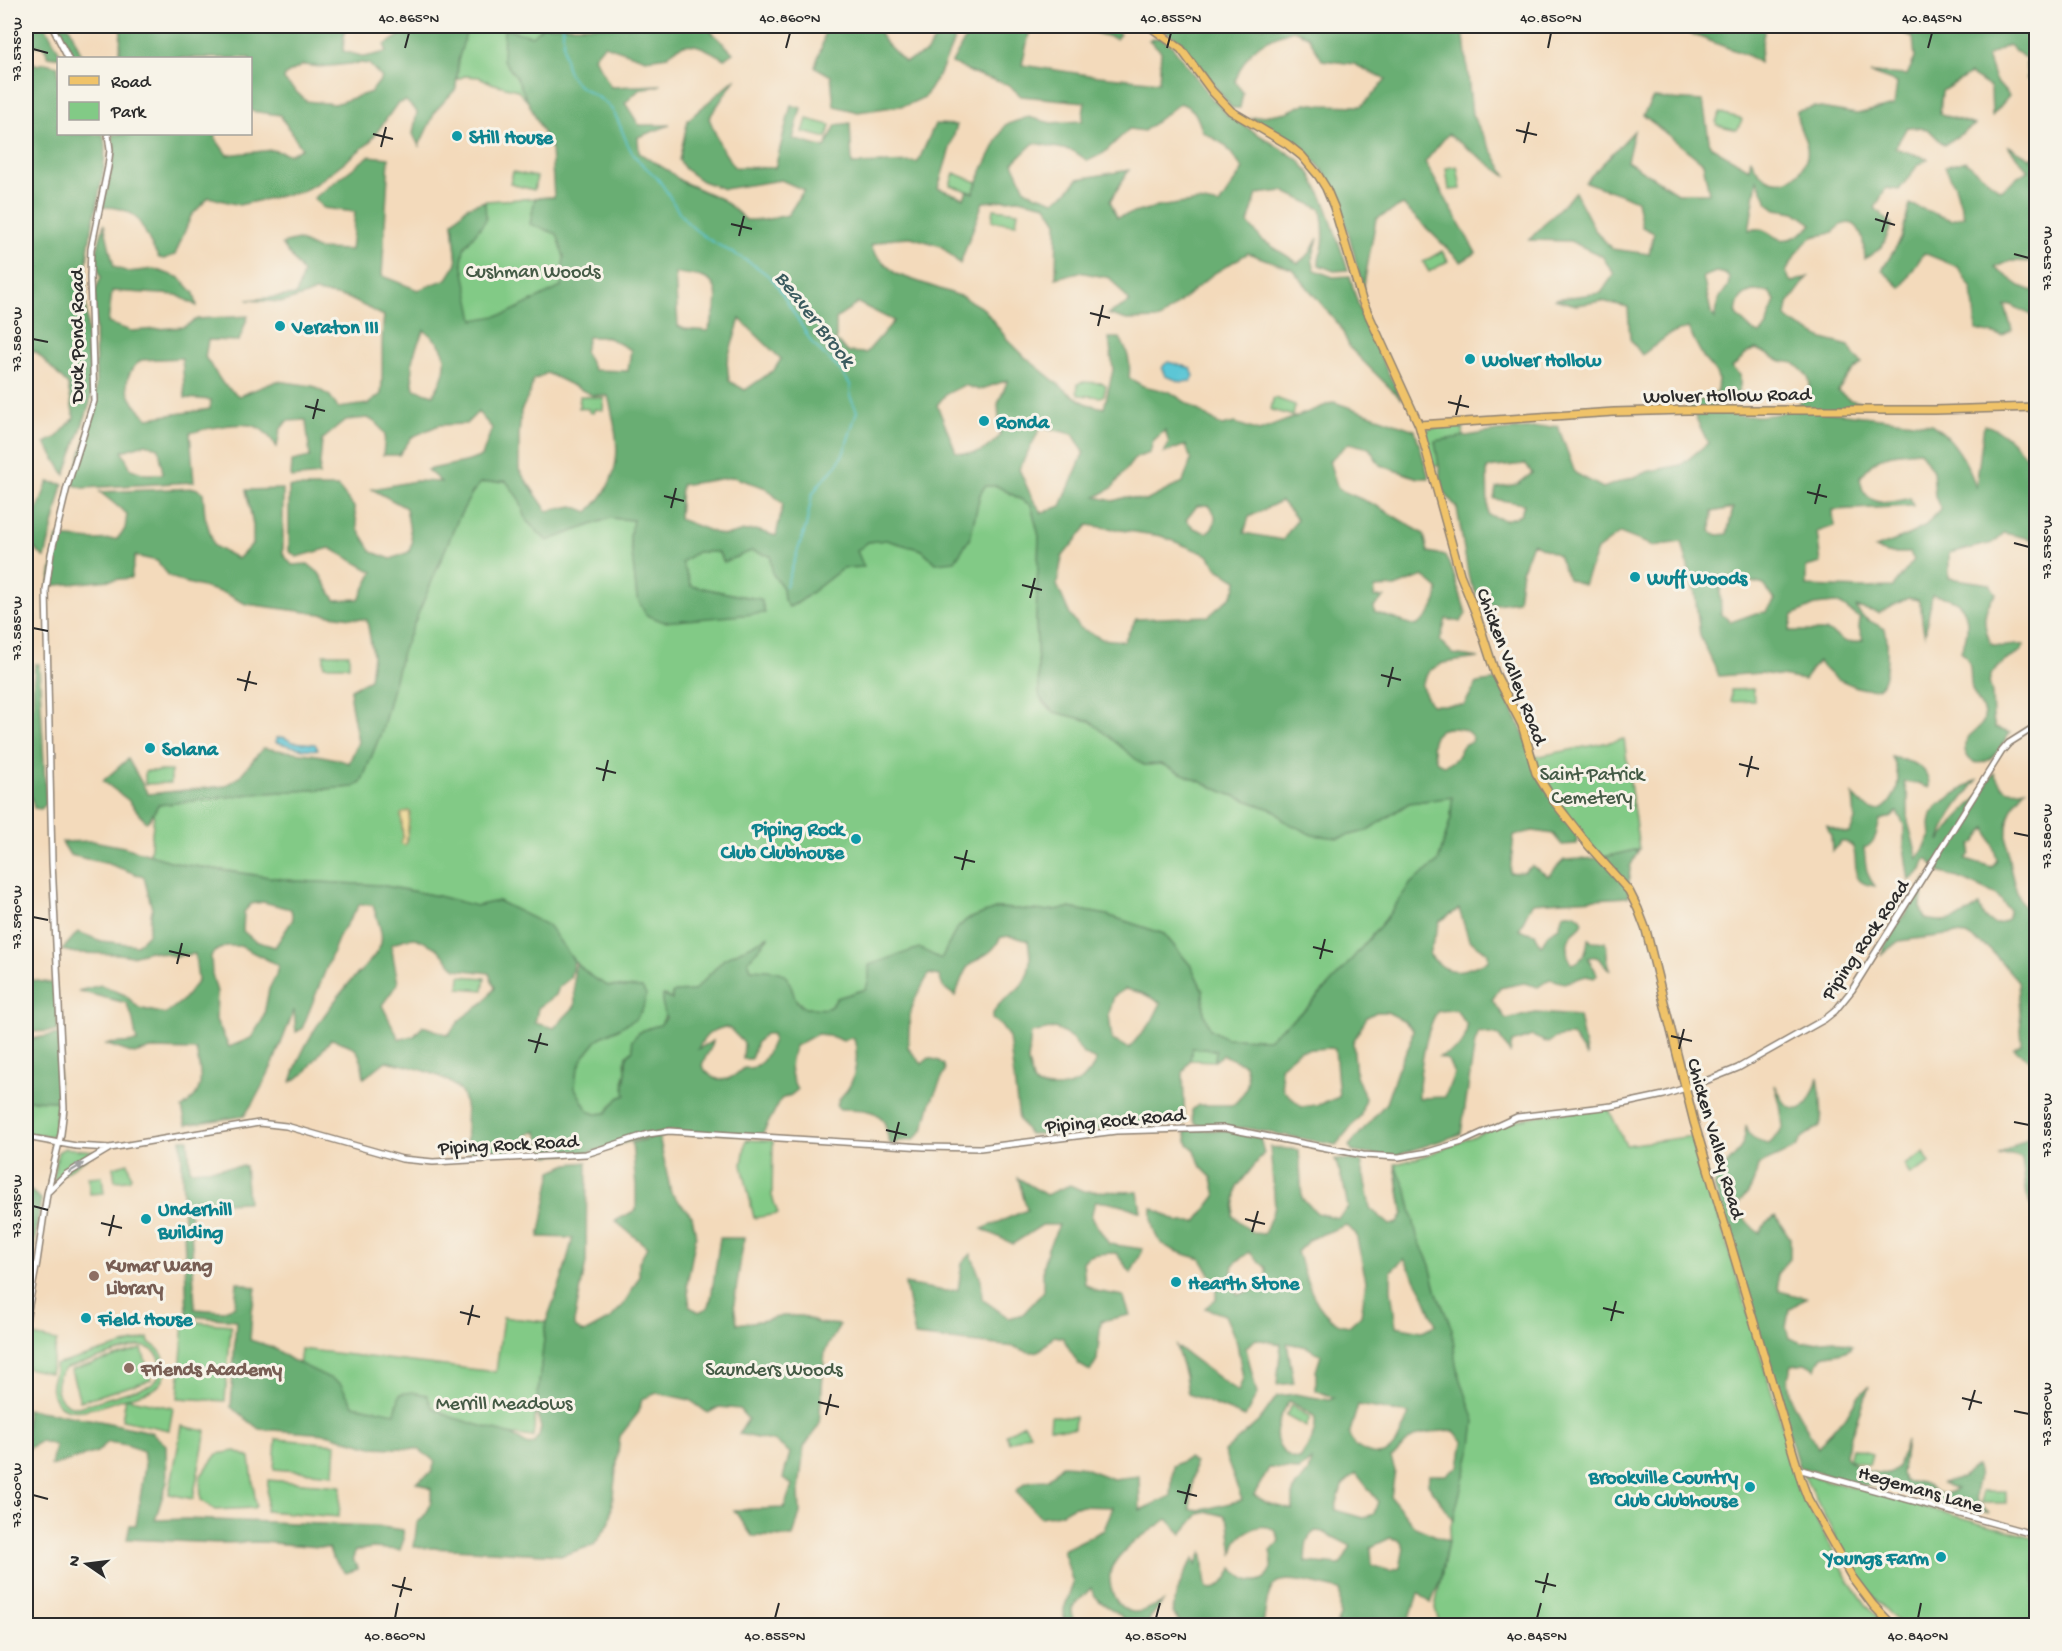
<svg xmlns="http://www.w3.org/2000/svg" width="2062" height="1651" font-family="'Gochi Hand',sans-serif">
<rect width="100%" height="100%" fill="#f7f3e8"/>
<filter id="ink" filterUnits="userSpaceOnUse"><feTurbulence type="fractalNoise" baseFrequency=".0167" numOctaves="2"/><feDisplacementMap in="SourceGraphic" scale="12" xChannelSelector="R" yChannelSelector="G"/><feConvolveMatrix kernelMatrix="1 2 1 2 8 2 1 2 1" color-interpolation-filters="sRGB"/></filter>
<filter id="wash" filterUnits="userSpaceOnUse"><feTurbulence type="fractalNoise" baseFrequency=".008" numOctaves="4" result="noise"/><feDisplacementMap in="SourceGraphic" scale="24" xChannelSelector="R" yChannelSelector="G"/><feGaussianBlur stdDeviation="1.35" result="paint"/><feColorMatrix in="noise" values="0 0 0 0 0 0 0 0 0 0 0 0 0 0 0 0 0 1.4 0 .05"/><feComposite in="paint" operator="in"/></filter>
<g filter="url(#wash)">
<rect width="100%" height="100%" fill="#f3dabb"/>
<!-- green -->
<path fill="#82ca86" stroke="#567a58" stroke-width="1.5" fill-rule="evenodd" d="M436,26H573L635,152L653,168L723,200L746,220L680,257L464,393L457,263L453,222L485,201L554,197L572,186L551,149L529,103L517,90L491,83L479,77L464,76L457,80L458,66Z
M1720,113L1740,118L1742,120L1737,130L1717,125L1716,122Z
M807,119L830,125L827,138L803,132Z
M1457,166L1461,189L1449,190L1446,168Z
M513,172L537,177L534,190L510,184Z
M954,173L977,182L973,193L950,185Z
M994,209L1018,212L1016,224L992,221Z
M1442,251L1448,261L1429,272L1423,262Z
M1081,382L1103,383L1106,386L1104,395L1101,397L1079,395L1077,392L1078,384Z
M580,396L604,398L603,410L594,409V413L589,412V409L579,408Z
M1275,398L1295,405L1293,416L1271,410L1273,399Z
M1463,426V437L1435,441L1439,465L1433,467L1426,438L1427,430L1431,428Z
M506,480L519,499L527,521L547,541L610,518L634,520L630,536L637,598L742,614L764,613L761,599C737,596 715,590 691,586L682,562L697,552H718L724,562L751,551L771,556L772,573L783,588L784,600L789,607L799,602L843,568L863,567L857,551L868,542L886,540L922,550L936,563L970,538L980,494L985,486H997L1031,505L1039,536L1036,620L1039,691C1042,719 1075,711 1092,722C1110,734 1127,751 1143,765L1161,764L1226,793L1276,811L1284,821L1338,838L1366,831L1409,803L1452,797L1451,818L1438,862L1411,883L1385,920L1342,971L1307,1008L1268,1039L1226,1038L1210,1029L1204,1014L1203,991L1191,966L1164,934L1107,915L1069,908L1046,911L998,908L966,920L956,930L941,959L869,979L866,989L838,998L833,1005L824,1010L805,1008L793,997L791,986L779,972L751,969L748,961L768,938L724,959L694,991L675,992L673,1001L666,995L663,996C663,1013 669,1010 660,1026L648,1028L637,1033L633,1050L627,1055L625,1062L626,1071L623,1082L626,1095L613,1103L606,1113L596,1114L588,1111L575,1088L576,1075L582,1059L599,1038L618,1029L643,1008L642,988L608,986L593,978L574,961L548,926L498,901L476,906L438,896L380,885L296,881L180,864L150,855L154,813L158,805L251,794L354,787L361,783L382,730L402,652L458,519L472,493L480,483Z
M324,654H349V666H324Z
M1753,689L1754,701L1731,702V690Z
M1624,739L1639,849L1600,858L1542,780L1536,767L1535,757Z
M145,771H171V783L145,784Z
M460,976L485,978L483,990L459,988Z
M1191,1048L1216,1050L1215,1061L1190,1060Z
M26,1100L57,1101L54,1135L47,1136L26,1133Z
M1608,1108L1626,1145L1694,1136L1804,1498L1849,1580L1867,1606L1885,1625H1440L1435,1608L1471,1423L1450,1363L1447,1328L1406,1237L1395,1164C1434,1156 1470,1136 1508,1123C1539,1112 1575,1112 1608,1108Z
M746,1140L773,1141L772,1196L778,1214L754,1218L742,1165Z
M65,1148L93,1151L94,1153L53,1181L58,1152Z
M1924,1153L1930,1163L1910,1175L1904,1165Z
M128,1163L131,1177L129,1180L115,1181L113,1167Z
M102,1176L104,1193L90,1194L88,1177Z
M503,1317L546,1322L533,1437L294,1410L301,1349L496,1372Z
M184,1321L231,1325L225,1401L178,1398Z
M33,1336L57,1341L50,1373L26,1368Z
M148,1338L149,1343C168,1351 173,1377 154,1389C146,1393 136,1395 127,1398L173,1408L169,1430L122,1420L126,1398C105,1404 60,1426 52,1392C49,1382 57,1374 55,1365ZM139,1346C162,1347 169,1372 151,1385L78,1407C56,1406 49,1381 66,1368Z
M142,1349L151,1380L80,1401L71,1370Z
M1291,1405L1310,1417L1306,1427L1286,1416Z
M1051,1416L1075,1417L1074,1429L1050,1428Z
M1024,1424L1030,1433L1009,1443L1006,1434Z
M182,1426L206,1431L193,1499L169,1494Z
M276,1439L336,1444L334,1474L274,1469Z
M1851,1448L1872,1454L1869,1465L1848,1459Z
M236,1451L250,1458L256,1506L254,1508L215,1510L201,1500L200,1477L217,1454Z
M1803,1474L2036,1538V1625H1900L1856,1577Z
M268,1480L341,1486L339,1517L266,1511Z
M1982,1491H2006V1503H1982Z"/>
<!-- forest -->
<path fill="#69ae73" stroke="#4a6c4f" stroke-width="1.5" fill-rule="evenodd" d="M26,26H45L63,58L47,56L46,50L41,46H34L26,50Z
M57,26H69L83,58H75Z
M121,26H345L343,51L365,57L386,52L385,45L405,32L403,26H468L458,61L456,89L436,110L419,146L413,134L417,112L406,101L397,104L369,143L317,183L303,191L239,205L209,197L191,216L175,255L164,259L159,258C140,229 144,207 103,207L115,153L112,134H216L215,138L227,155L272,150L289,154L302,149L280,115L251,111L250,58H118L120,51ZM359,63L369,64L382,78L371,92L335,104L306,101L284,80L285,75L303,65L321,67Z
M543,26H707L708,28L733,53L724,59C705,48 686,34 668,56L646,59L604,45L594,57L611,87L661,85L639,90L625,103L639,125H670L638,137L639,153L669,171L682,182L723,200L746,220H764L788,215L804,190L781,180L724,189L702,181L685,169L679,160L688,120L736,78L709,118L721,147L734,167L775,168L791,105L801,108L793,139L825,148L836,125L850,123L852,164L918,162L935,124L957,125L938,188L964,198L967,191L973,193L983,169L1005,125L1028,117L1051,123L1082,121L1085,102L1021,96L1009,85L972,73L952,63L972,26H1053L1030,30L1022,65L1089,75L1159,82L1161,51L1149,40L1161,37L1172,46L1213,100L1217,102L1227,115L1299,160L1311,175L1325,203L1348,270L1334,271L1319,265C1318,257 1322,252 1323,245C1325,233 1323,221 1321,209L1283,191L1257,194L1248,223L1262,240L1298,263L1310,253L1318,238L1312,259L1315,270L1333,277L1350,276C1360,320 1382,360 1402,400L1350,348L1340,326L1292,269L1248,253L1213,274L1160,319L1127,320L1108,314L1130,302L1110,278L1079,272L1056,278L1057,222L1046,205L1018,199L983,202L960,264L941,246L911,237L893,238L871,245L875,254L896,274L963,297L984,309L1007,339L1025,357L1069,393L1087,404L1104,408L1113,370L1109,338H1120C1128,352 1131,362 1129,378L1143,386L1170,392L1222,426L1235,423L1259,431L1334,402L1415,430L1429,478H1418L1380,465L1369,448L1349,443L1329,461L1338,489L1377,506L1424,534L1428,552L1444,555L1452,569L1466,613L1461,622L1446,619L1440,641L1453,654L1479,658L1443,663L1429,671L1421,685L1431,705H1464L1477,683L1498,680L1535,757C1539,791 1579,812 1577,844L1562,845L1553,834L1533,831L1514,835L1510,873L1524,872L1532,866L1548,876L1564,860L1600,858L1639,849L1630,867L1628,897L1532,903L1519,930L1535,934L1541,946L1548,934L1559,927L1563,914C1571,911 1580,914 1583,922C1581,928 1578,928 1573,933C1566,940 1565,957 1572,964C1584,961 1587,950 1588,939L1592,941L1605,942C1609,951 1605,959 1610,971C1603,964 1599,953 1588,958C1590,965 1596,968 1597,975L1594,978L1586,976L1564,983L1550,979L1538,987L1524,983L1500,988L1492,1000L1506,1019L1536,1013L1579,1016L1587,1057L1572,1035L1555,1038L1548,1043L1532,1036L1512,1043L1510,1053L1499,1036L1479,1032L1475,1042L1461,1134L1392,1157L1353,1152L1349,1146L1386,1103L1398,1068L1410,1044L1413,1030L1403,1020L1387,1012H1376L1367,1017L1353,1042L1356,1075L1365,1098L1361,1115L1336,1145L1246,1128L1201,1126C1192,1123 1192,1119 1192,1110L1198,1105H1233C1246,1093 1252,1082 1244,1064L1223,1055L1215,1061L1216,1050L1192,1048L1190,1060L1183,1073L1185,1124L1115,1128L1055,1134H1029L1019,1120L1009,1037L1001,1026L992,1019C994,1000 1014,997 1023,983C1032,970 1031,955 1028,941C1019,938 1009,934 1000,938C991,958 978,955 967,968C962,975 959,987 955,996L943,987L939,976L929,974L913,1003L910,1016L908,1048L922,1064L929,1058L939,1061L944,1065L945,1071L931,1102L923,1130L913,1140L900,1141L891,1145C887,1138 887,1129 884,1122C878,1108 853,1109 840,1109L837,1106C838,1098 843,1095 847,1090C856,1077 859,1054 854,1039L850,1038L843,1041L828,1035L817,1034L795,1046C788,1065 789,1072 797,1090L791,1095L781,1099L762,1135L669,1131L587,1153L547,1156L536,1131L527,1135L523,1145L511,1152L467,1151C466,1134 468,1115 464,1099C458,1075 407,1066 386,1061L364,1078C360,1050 359,1046 331,1039L304,1074L291,1082C301,1045 325,1012 350,982C360,971 374,960 380,946C385,935 376,917 373,905L360,904L340,934L302,1029L296,1032L294,1010C280,1046 267,1084 244,1116L186,1125L182,1108C207,1091 201,1075 196,1050L151,1049L134,1054L105,1044L137,1042L132,1016L126,1003L78,991L101,985L125,995L139,1008L165,1014L182,1001L198,981L195,954L175,956L150,951L132,956L118,954L76,953L62,950L78,932L101,941L137,945L148,934L152,909L144,877L109,864L70,855L62,842L93,841L124,847L180,864L296,881L380,885L438,896L476,906L498,901L549,926L574,961L570,978L559,987L556,995L538,1008L535,1023L554,1028L575,1006L574,973L576,963L593,978L608,986L642,988L646,995L643,1008L636,1019L599,1038L582,1059L576,1075L575,1088L588,1111L596,1114L606,1113L618,1098L626,1095C622,1083 625,1083 626,1072C627,1060 623,1059 633,1050L632,1040C640,1030 648,1028 660,1025L666,1018L662,1002L663,995L672,1000V994L675,992L694,991L724,959L769,936L748,961L751,969C761,970 776,969 783,974C795,982 790,1003 806,1008C809,1009 812,1007 815,1008C828,1009 830,1010 837,998L866,989L869,979V965L919,948L941,959L956,930L966,920L998,908L1046,911L1069,908L1107,915L1164,934L1191,966L1203,991L1204,1014L1210,1029L1226,1038L1268,1039L1307,1008L1342,971L1385,920L1411,883L1438,862L1451,818L1452,797L1409,803L1366,831L1338,838L1312,835L1284,821L1276,811L1226,793L1161,764L1143,765L1090,721L1054,712L1040,698L1039,691L1036,620L1039,536L1031,505L997,486H985L980,494L970,538L955,561L936,563L922,550L886,540L868,542L857,551L864,567L843,568L799,602L789,607L784,600L783,588L772,573L771,556L751,551L724,562L718,552H697L682,562L691,586C715,590 737,596 761,599L765,613L664,622L646,615L637,598L630,536L633,520L610,518L547,541L527,521L519,499L506,481L481,483L472,493L458,519L402,652L382,730L361,783L354,787L251,794L158,805L149,820L146,822L128,800L103,781L128,759L148,794L225,786L239,777L263,748C292,753 321,753 349,763L358,742L350,699L351,689L370,679L373,655L367,620L246,604L224,593L180,581L169,576L157,561L135,556L131,578L49,586L57,537L93,540L117,539L125,529L127,514L100,492L195,488L203,492L205,516L214,546L238,559L253,543V525L246,490L283,489V554L292,565L308,564L319,573L335,600L359,599L373,572L330,548L297,557L289,551V487H338L354,507L358,529L372,552L391,559L409,552L412,543L406,508L372,489L415,481L441,482L427,470L469,461L482,456L492,428L478,412L466,424L439,425L412,437L399,455H383L385,435L378,424L368,418L346,420L322,440L319,475L291,478L292,461L310,457L306,420L287,421L280,430L277,447C271,439 266,431 257,427C244,420 204,429 190,433L194,482L83,488L71,484L96,407L95,292L101,277L95,259L104,224L114,267L128,272L154,269L180,278L194,293L197,306L177,295L112,291L108,323L131,331L184,327L197,319L248,316L239,341L208,340L205,357L223,384L239,396L277,381L313,386L330,396L338,408L368,404L381,394C384,368 380,342 384,316L348,298L315,292L284,302L247,300L296,295L303,273L282,244L298,240L317,249L351,250L355,212L323,208L314,198L369,156L389,158L382,276L418,290L447,279L457,263L453,222L467,207L485,201L486,220L464,248L462,262L474,320L506,314L561,287L564,257L557,234L530,224L535,198L554,197L551,149L516,77L503,60L504,29L532,36ZM1180,103C1198,110 1196,116 1203,132L1225,145L1243,169L1219,205L1199,201L1157,207L1117,217L1110,201L1129,170L1078,179L1067,192L1054,201L1026,191L1013,163L1034,143L1073,151L1088,161L1104,153L1129,129L1144,131ZM675,273C685,274 696,275 704,278C726,287 714,315 708,331L685,329L678,326ZM858,303L894,321L866,353L848,352L836,341V319ZM740,319L781,359L774,370L745,390L729,381L727,361ZM424,330C429,334 435,339 439,344C451,360 443,380 433,395L414,389C409,363 413,353 424,330ZM588,337H607L631,350L628,371L594,370L584,351ZM182,358L185,398L211,400L210,409L148,418C135,407 120,389 131,371C133,367 138,363 141,360ZM547,373L592,395L608,396C620,442 625,477 588,512L573,506L547,511L519,470V435L521,411L530,393L533,380ZM1008,380L998,404L1000,436C983,452 980,456 956,452L937,405L946,394L964,385L979,390ZM1041,427L1073,434L1084,452L1061,506L1042,513L1032,498L1019,469ZM1165,430L1169,443L1164,453L1186,445L1191,460L1183,482L1146,501L1126,497L1113,501L1096,497L1112,488L1135,458L1150,453L1153,441ZM145,444L159,448L163,474H145L131,469L122,451ZM733,477L766,488L783,504L776,536L756,530L744,531L729,535H721L679,519L681,485ZM1281,501L1297,519L1283,540L1244,533L1249,517ZM1208,505C1218,514 1218,525 1206,533L1194,528L1186,520L1197,506ZM1088,525L1161,536L1208,555L1219,570L1237,580L1236,587L1231,596L1209,616L1136,619L1124,641L1102,639L1080,628L1070,615L1057,585L1062,557ZM1423,576L1438,589C1437,604 1430,619 1415,626L1374,612V607L1384,597H1374L1375,588L1395,587ZM1447,728C1457,728 1469,728 1473,739L1471,742C1458,744 1462,754 1453,761C1450,763 1446,764 1443,765L1437,762L1432,746L1434,736L1440,730ZM263,902L291,909L293,919L275,947L255,941L243,931L244,912L251,904ZM1459,909L1469,940L1488,953V961C1461,972 1448,978 1429,954L1440,921ZM416,938L437,948L456,969L489,973L495,988L484,1002L462,1018L448,1035L423,1026L414,1036L399,1039L382,1005L398,983L391,945L405,939ZM226,946H240L278,965L276,975L269,989L263,1019L251,1038L229,1047L216,1020L217,992L212,974L211,956L214,952ZM1125,989L1142,993L1161,1003L1152,1021L1129,1048L1112,1040L1109,1014L1114,996ZM1456,1010L1467,1025C1465,1048 1459,1048 1439,1057L1448,1060L1454,1074L1445,1097L1419,1098C1418,1078 1426,1026 1438,1011ZM725,1027L730,1029L744,1043L743,1059H751L757,1042L765,1034H772L773,1040C766,1055 763,1070 744,1068C739,1071 736,1075 732,1077C720,1084 708,1076 702,1066C704,1057 711,1051 713,1041L698,1049C705,1035 710,1031 725,1027ZM1055,1028L1072,1038L1083,1054L1096,1060C1094,1064 1092,1070 1089,1073C1077,1088 1052,1092 1034,1084L1028,1062L1031,1033ZM1330,1048L1335,1049L1339,1097L1321,1104L1302,1107L1283,1090L1280,1067L1300,1050Z
M823,26H877L884,41L905,62L926,53L943,26H960L942,69L925,97L907,105L858,112L834,106L831,76L815,67C819,52 826,41 823,26Z
M1073,26H1108L1120,34L1116,39Z
M1159,26H1463L1472,115L1507,177L1448,134L1425,162L1476,253L1461,262L1403,205L1376,219L1363,290C1353,254 1343,193 1318,165C1300,144 1275,132 1251,118L1287,112L1306,103L1321,105L1362,106L1386,80L1354,64L1322,60L1308,36L1293,30C1258,43 1250,45 1235,81L1243,93L1240,108H1232L1181,42Z
M1677,26H1765L1759,63L1749,56L1681,30Z
M1861,26H2033L2026,32L2036,46V72L2027,79L2026,59L2008,45L1987,56L1995,80L2009,96L1992,116L1991,88L1970,74L1942,91L1940,114L1975,125L1944,145L1928,129L1907,127L1895,148L1928,159L1918,165L1899,190L1886,188L1875,208L1892,225L1882,247L1865,259C1864,247 1863,218 1844,224C1840,225 1837,229 1833,232C1826,236 1817,234 1811,238C1799,247 1793,260 1786,272L1790,281L1793,282L1808,277L1788,304L1786,317L1793,323L1823,339L1849,346L1854,355L1862,363L1847,377L1838,391L1850,400L1870,404L1819,411L1931,424C1953,437 1969,464 1976,488L1984,425C2003,429 2017,446 2029,460L2036,461V540L2004,533L1993,543L1949,553V578L1990,584L1996,594C1981,610 1983,626 1991,644C2003,650 2012,643 2024,645C2020,657 2013,655 2004,662C1999,666 1997,670 1992,673L1989,682L1992,693L1993,718L1995,728L2010,733C2002,744 1989,770 1972,761C1967,758 1964,751 1965,745C1967,731 1986,729 1984,715C1983,706 1975,698 1972,689C1968,673 1975,665 1961,651C1969,634 1972,607 1951,599C1945,597 1938,596 1932,595L1925,635C1920,622 1924,608 1918,600L1908,598L1879,613L1856,607C1861,620 1874,622 1885,629C1888,638 1887,647 1887,656C1886,684 1882,697 1852,685C1835,678 1829,676 1818,661L1804,680L1761,673L1719,676L1700,636L1695,594L1682,542L1653,546L1620,533L1597,550L1584,585L1568,579L1558,555L1532,543L1522,570L1518,601L1482,606L1469,579L1457,508L1443,491L1435,441L1498,431L1558,426L1575,473L1603,488L1650,471L1681,465L1708,443L1692,410L1687,405L1713,395L1717,391L1718,378L1716,373L1704,359L1688,328L1670,334L1642,355L1630,339L1628,307L1602,301L1576,305L1554,299L1601,293L1614,274L1602,256L1570,241L1529,240L1575,192L1595,230L1612,249L1649,254L1654,233L1642,227L1637,200L1585,182L1634,131L1627,161L1677,193H1709L1703,163L1643,115L1653,98L1703,101L1710,146L1749,169L1751,158C1761,189 1799,190 1807,156C1810,140 1795,127 1797,111L1815,107L1857,114L1894,105L1897,83L1870,73L1907,75L1915,58L1913,37L1892,29L1858,27ZM1757,180L1768,203L1776,209L1795,212L1812,224C1808,230 1804,232 1797,236C1771,249 1771,221 1749,231ZM1716,272L1725,274L1729,278C1730,288 1723,291 1719,299C1716,306 1715,311 1715,319L1711,312L1703,277ZM1753,291L1769,292L1775,300C1773,309 1767,318 1767,327L1760,334L1754,332L1736,315C1737,302 1740,294 1753,291ZM1756,349L1781,361L1794,363C1799,368 1807,373 1809,380C1815,399 1786,413 1771,415C1753,417 1722,416 1705,409C1727,405 1743,402 1740,375L1731,367C1743,362 1741,353 1756,349ZM1920,451L1933,471L1935,497L1941,509L1924,527L1902,538L1875,548L1886,553H1910L1914,560L1893,587L1864,588L1806,586V567L1821,563L1817,532L1834,526L1833,510L1913,506L1910,498C1895,502 1875,508 1864,492C1862,489 1861,482 1860,478C1877,453 1892,453 1920,451ZM1525,464L1532,473L1518,484L1496,488L1494,499L1524,504L1521,515L1505,520L1488,515L1487,468ZM1733,508L1727,534L1718,535L1711,532L1712,512ZM1736,578L1764,585L1775,600L1766,612L1756,613L1731,622L1721,614L1720,588ZM1835,603C1846,605 1850,614 1860,618L1859,628L1863,640C1842,648 1842,635 1825,631H1789L1793,615L1815,605Z
M26,58L37,65L45,63L58,66V134H103C111,161 91,221 88,252C83,297 89,345 92,390L90,403L65,475L45,443L57,437L74,418L68,385L36,352L26,349Z
M2007,145L2032,159L2036,154V262L2010,261L1995,268L2020,286L2036,292V318L2012,305L2005,306L2012,330L2002,336L1976,330L1972,289L1958,267L1924,253L1901,288L1882,270L1901,239L1910,204L1951,220L1964,216L1955,186L1945,167L1965,161L2000,190L2028,170Z
M48,482L63,484L45,558L26,542V509L35,511C42,506 43,491 48,482Z
M35,664H39L46,804L41,809L34,808L26,780V708L33,707V682Z
M1892,757C1911,762 1930,765 1929,788L1918,784L1904,782L1908,798V822L1918,859L1931,836L1930,824L1932,814L1938,805L1978,779C1963,799 1947,815 1940,841L1956,819L1981,794L1994,773C2002,790 2008,793 2026,789C2019,797 2012,805 2009,816C2002,842 2013,905 2036,921V1178L2031,1185L2030,1192L2036,1198V1216L2027,1196L2022,1159C2014,1154 2006,1154 1998,1156L2028,1138L2031,1062L2014,1048L2022,1044L2018,981L1990,949L1966,935L1954,934L1899,941L1881,955L1893,929L1912,905L1926,878C1924,891 1916,909 1926,919C1946,925 1964,917 1979,905C1982,915 1985,921 1995,924L2002,923L2008,918L2009,910L1997,895L1964,880L1939,872L1928,859L1925,861L1922,870L1909,881L1904,847V825L1897,812L1892,816L1880,820C1877,831 1876,844 1864,848C1866,864 1865,874 1875,886C1846,883 1861,864 1852,845L1846,842H1841L1832,851L1831,836L1827,826L1845,833H1850L1855,820L1853,795C1858,800 1864,807 1872,810C1887,814 1897,793 1898,781C1898,773 1895,764 1892,757ZM1986,828C1991,839 1994,848 1997,860L1992,867L1966,859L1970,854L1971,845L1975,843Z
M26,979L55,984L58,1031L29,1032L26,1034Z
M59,1034L58,1101L57,1105L56,1101L26,1100V1040Z
M1818,1077C1820,1091 1824,1115 1820,1126L1803,1137L1796,1148L1758,1165C1756,1176 1754,1184 1748,1193C1744,1199 1740,1198 1737,1208C1740,1214 1753,1230 1760,1233L1766,1222L1776,1216L1790,1238V1259L1777,1274L1779,1291L1806,1298L1789,1309L1786,1328L1789,1338L1802,1343L1834,1340L1853,1346C1845,1354 1834,1353 1823,1356L1817,1364L1816,1369L1805,1363L1792,1365L1788,1378L1790,1393L1792,1402L1818,1448L1834,1427L1846,1417L1857,1398L1869,1386L1847,1447L1845,1454L1847,1459L1869,1472L1889,1474L1898,1467L1906,1440L1902,1474L1904,1481C1911,1483 1919,1481 1925,1484C1939,1490 1938,1500 1957,1489L1942,1483L1962,1477L1976,1466C1986,1486 1961,1492 1990,1513L1940,1502L1913,1489L1887,1485L1866,1486L1799,1467L1714,1185C1717,1162 1745,1162 1746,1125C1751,1140 1755,1141 1769,1144L1779,1134L1783,1127L1780,1104L1775,1085C1779,1092 1782,1101 1788,1106C1806,1119 1815,1089 1818,1077Z
M1185,1130H1222L1260,1138L1264,1153L1237,1187L1233,1216L1253,1233L1264,1234L1275,1206L1270,1147L1299,1150L1302,1198L1317,1213L1338,1218L1348,1208L1344,1186L1335,1159L1361,1161L1370,1208L1390,1225L1398,1223L1403,1214L1395,1164L1407,1191L1417,1236L1430,1265L1437,1293L1452,1329L1456,1365L1475,1421L1472,1445L1453,1520L1428,1484L1429,1475H1446L1459,1466L1463,1441L1454,1431C1440,1431 1424,1431 1412,1438C1406,1442 1398,1453 1391,1458L1395,1471L1391,1497L1415,1527L1448,1541L1440,1581L1431,1603L1418,1593L1409,1621L1412,1625H1336L1340,1616V1590C1327,1587 1286,1575 1276,1583C1266,1592 1266,1612 1263,1623C1249,1630 1235,1621 1220,1622L1219,1625H1182L1172,1613C1177,1594 1181,1574 1194,1559L1196,1565L1202,1552C1206,1565 1203,1576 1207,1588C1221,1592 1227,1578 1233,1568C1251,1593 1279,1580 1270,1551L1279,1543C1278,1518 1248,1525 1237,1541C1235,1545 1234,1550 1233,1555L1229,1523L1225,1516L1209,1512L1199,1514L1182,1534L1167,1519C1149,1532 1125,1545 1113,1565C1104,1581 1115,1613 1136,1612C1145,1612 1155,1605 1163,1602L1150,1618L1148,1625H1125C1124,1609 1098,1609 1091,1588L1072,1608L1073,1625H1064V1609L1073,1583L1063,1550L1104,1530L1113,1507L1074,1506L1060,1514L1040,1517L1016,1492C1024,1480 1034,1480 1047,1480L1062,1465L1079,1466L1113,1479L1139,1476L1140,1510L1171,1496L1173,1466L1188,1458L1195,1463L1190,1509L1202,1510L1242,1500L1224,1452L1260,1420L1277,1396L1295,1394L1329,1400L1334,1398L1316,1390V1371L1321,1355L1307,1347L1287,1343L1294,1383L1277,1385L1281,1344L1256,1339L1246,1348L1257,1394L1245,1417L1188,1394L1185,1376L1176,1346L1238,1392L1243,1378L1237,1343L1225,1315L1205,1308L1216,1299V1285L1201,1259C1169,1249 1149,1247 1152,1208L1179,1222H1196L1216,1196L1212,1178L1201,1167L1195,1150L1188,1144ZM1346,1225L1356,1234L1366,1281L1361,1315L1349,1326C1345,1325 1339,1325 1336,1322C1313,1309 1305,1275 1297,1252L1310,1239ZM1249,1252L1266,1268L1267,1287L1263,1291L1257,1288L1238,1295L1230,1284L1233,1265ZM1404,1259L1423,1293L1436,1325L1422,1331L1396,1326L1391,1290V1271ZM1289,1401L1314,1416C1319,1431 1307,1448 1299,1459C1293,1459 1290,1458 1286,1454C1267,1439 1280,1417 1289,1401ZM1358,1405L1409,1414C1397,1443 1390,1470 1354,1445L1349,1435ZM1311,1460L1308,1473L1295,1487L1293,1493V1510L1267,1503L1254,1495L1269,1468L1299,1470ZM1356,1473L1378,1501L1374,1514L1363,1518L1335,1510L1342,1486ZM1316,1531L1323,1532L1351,1546L1340,1565L1305,1562C1306,1550 1304,1537 1316,1531ZM1390,1538L1400,1540L1404,1548L1400,1568L1390,1571L1372,1565L1371,1547Z
M659,1136L671,1193L692,1216L696,1236L687,1284L690,1307L699,1312L707,1308L711,1298L720,1238H744L734,1304L737,1324L766,1320L783,1316H802L818,1323L840,1325L825,1351L819,1425L804,1447L799,1490L800,1513L793,1537L752,1536L734,1510L784,1508L792,1485L783,1478L790,1453L776,1442L739,1434L748,1419L739,1409L719,1407L708,1413L690,1400L657,1393L642,1399L639,1412L620,1436L610,1522L594,1545L563,1555L414,1547L417,1523C429,1513 432,1504 431,1489L416,1482L432,1472L435,1461L418,1449L372,1447L326,1434L259,1429L231,1407L236,1320L187,1316L181,1139H188L190,1170L245,1166L248,1202L190,1204L195,1309L222,1311L235,1306L237,1282L256,1288L252,1311L250,1340L272,1347L292,1360L340,1383L353,1405L395,1413L400,1394L412,1392L427,1395L432,1407L451,1417L512,1435L528,1445L533,1444L539,1435L541,1428L536,1409L546,1322L562,1278L573,1238L539,1237L552,1171L568,1164L587,1162L586,1263L574,1322V1326L584,1333L610,1319L624,1304L639,1277V1262L647,1247L615,1221L636,1210V1186L632,1143Z
M1018,1178L1046,1195L1070,1185L1083,1191L1138,1192L1141,1212L1120,1204L1095,1201L1091,1217L1109,1244L1143,1249L1131,1273L1116,1253C1105,1254 1090,1252 1083,1262L1085,1284L1096,1291L1123,1296L1130,1315L1101,1321L1097,1360L1090,1371L1078,1364L1063,1338L1054,1336C1040,1352 1036,1357 1015,1347L915,1336L905,1284L944,1291L958,1290L962,1263L971,1254L981,1280L982,1299L1009,1318L1023,1314L1043,1292V1265L1048,1248L1059,1225H1042L1013,1244L982,1229L1027,1210Z
M26,1187L41,1199L26,1297Z
M26,1409L95,1420L151,1432L166,1445L167,1482L155,1520L187,1519L374,1526L403,1530L404,1539L400,1550L372,1548L355,1551L353,1559L358,1569L346,1573L332,1557L329,1548L262,1542L218,1543L127,1539L130,1525H136L145,1465L143,1451L127,1445L108,1442L97,1452L51,1466L55,1445L41,1441L26,1450Z"/>
<!-- sand -->
<path fill="#eeda9e" stroke="#8c8264" stroke-width="1.5" d="M408,811L410,812L406,844L404,845L401,843L403,837L401,814Z"/>
<!-- water -->
<path fill="#5cc6d6" stroke="#447880" stroke-width="1.5" d="M1168,362L1191,368L1194,376L1191,381L1182,382L1165,376L1162,369L1164,365Z
M283,737L293,742L315,744L318,749C308,752 287,745 276,742V738Z"/>
<g fill="none" stroke-linecap="round" stroke-linejoin="round">
<!-- stream -->
<path stroke="#5cc6d6" stroke-width="1.5" d="M563,26C563,41 563,61 570,75C577,89 594,93 606,103C621,117 622,139 634,155C640,164 650,170 657,178C669,192 675,210 688,223C713,248 751,257 775,282L812,343L840,370L851,386L850,396L857,411L844,452L837,465L820,483L812,495L806,526L786,586"/>
</g>
</g>
<g filter="url(#ink)">
<g fill="none" stroke-linecap="round" stroke-linejoin="round">
<!-- minor casing -->
<g stroke="#8f8273" stroke-width="8">
<path id="minor" d="M52,26L68,58
M26,1137L76,1146L110,1148L259,1123L286,1126L402,1159L433,1162L586,1154L648,1134L669,1131L924,1147L980,1148L1116,1131L1224,1128L1363,1155L1399,1157L1428,1152L1462,1142L1517,1117L1612,1106L1664,1095L1698,1084L1738,1068L1825,1019L1835,1011L1852,990L2002,751L2009,743L2036,726
M49,1191L65,1175L110,1148
M26,1321L37,1262L47,1194L61,1134L64,1108L52,862L46,590L51,554L67,487L94,401L90,277L91,249L108,167L110,150L108,134
M1798,1469L2036,1535"/>
</g>
<!-- major casing -->
<g stroke="#8f8273" stroke-width="10">
<path id="major" d="M1149,26L1181,49L1212,91L1231,111L1287,144L1302,156L1318,175L1326,188L1334,207L1362,300L1419,425L1460,574L1476,614L1495,673L1522,725L1536,773L1553,800L1589,846L1629,891L1638,909L1646,930L1694,1122L1802,1483L1808,1499L1852,1577L1873,1605L1893,1626
M1419,425L1614,412L1687,410H1935L2036,407"/>
</g>
<!-- minor -->
<use href="#minor" stroke="#fff" stroke-width="5"/>
<!-- major -->
<use href="#major" stroke="#f0c369" stroke-width="7"/>
</g>
<!-- one-way arrows -->
<defs><path id="oneway-solid" d="M-6-.8H1V-3.2L6.5 0L1 3.2V.8H-6Z" transform="scale(1.5)"/></defs>
<use fill="#a0a0a0" href="#oneway-solid" transform="translate(76 1168) rotate(-32)"/>
</g>
<!-- ticks -->
<path fill="none" stroke="#2b2b2b" stroke-width="2" d="M405,48L409,33M786,48L790,33M1167,48L1171,33M1548,48L1551,33M1928,48L1932,33M33,49L48,53M1516,130L1537,135M373,134L393,139M1524,143L1529,122M381,147L386,127M1875,219L1895,225M731,224L752,229M1882,232L1888,212M739,236L744,216M2014,254L2029,258M1090,313L1110,318M1098,326L1103,305M33,339L48,342M1448,402L1469,407M305,406L325,411M1456,415L1461,395M313,419L318,399M1807,492L1827,497M664,496L684,501M1815,504L1820,484M671,508L676,488M2014,543L2029,547M1022,585L1042,590M1030,598L1035,578M33,628L48,631M1381,675L1401,680M237,679L257,684M1388,687L1393,667M245,691L250,671M1739,764L1759,769M596,768L616,773M1747,777L1752,756M603,781L608,760M2014,833L2029,836M954,857L975,862M962,870L967,850M33,917L48,920M1313,947L1333,952M169,951L190,956M1320,959L1325,939M177,964L182,943M1671,1036L1692,1041M528,1040L548,1045M1679,1049L1684,1029M535,1053L541,1033M2014,1122L2029,1125M886,1130L907,1135M894,1142L899,1122M33,1206L48,1210M1245,1219L1265,1224M101,1223L122,1228M1252,1232L1258,1211M109,1236L114,1215M1603,1308L1624,1313M460,1312L480,1317M1611,1321L1616,1301M468,1325L473,1305M1962,1398L1982,1403M818,1402L839,1407M1969,1410L1975,1390M2014,1411L2029,1414M826,1415L831,1394M1177,1491L1197,1496M33,1495L48,1499M1185,1504L1190,1484M1535,1581L1556,1586M392,1585L412,1590M1543,1593L1548,1573M400,1597L405,1577M395,1618L398,1603M775,1618L779,1603M1156,1618L1160,1603M1537,1618L1541,1603M1918,1618L1921,1603"/>
<!-- markers -->
<g fill="#0f9aa8" stroke="#f7f3e8" stroke-width="2">
<circle cx="457" cy="136" r="6"/>
<circle cx="280" cy="326" r="6"/>
<circle cx="1470" cy="359" r="6"/>
<circle cx="984" cy="421" r="6"/>
<circle cx="1635" cy="577" r="6"/>
<circle cx="150" cy="748" r="6"/>
<circle cx="856" cy="839" r="6"/>
<circle cx="146" cy="1219" r="6"/>
<circle cx="1176" cy="1282" r="6"/>
<circle cx="86" cy="1318" r="6"/>
<circle cx="1750" cy="1487" r="6"/>
<circle cx="1941" cy="1557" r="6"/>
</g>
<g fill="#8d6e63" stroke="#f7f3e8" stroke-width="2">
<circle cx="94" cy="1276" r="6"/>
<circle cx="129" cy="1368" r="6"/>
</g>
<g text-anchor="middle" stroke-width="6" stroke-linejoin="round" paint-order="stroke">
<!-- culture labels -->
<g font-size="20" font-weight="bold" fill="#0d838f" stroke="#f7f3e8" text-anchor="start">
<text x="469" y="143">Still House</text>
<text x="292" y="333">Veraton III</text>
<text x="1482" y="366">Wolver Hollow</text>
<text x="996" y="428">Ronda</text>
<text x="1647" y="584">Wuff Woods</text>
<text x="162" y="755">Solana</text>
<text x="844" y="835" text-anchor="end">Piping Rock<tspan x="844" dy="23">Club Clubhouse</tspan></text>
<text x="158" y="1215">Underhill<tspan x="158" dy="23">Building</tspan></text>
<text x="1188" y="1289">Hearth Stone</text>
<text x="98" y="1325">Field House</text>
<text x="1738" y="1483" text-anchor="end">Brookville Country<tspan x="1738" dy="23">Club Clubhouse</tspan></text>
<text x="1929" y="1564" text-anchor="end">Youngs Farm</text>
</g>
<!-- park labels -->
<g font-size="20" fill="#455b46" stroke="#f7f3e8">
<text x="533" y="277">Cushman Woods</text>
<text x="1592" y="780">Saint Patrick<tspan x="1592" dy="23">Cemetery</tspan></text>
<text x="774" y="1375">Saunders Woods</text>
<text x="504" y="1409">Merrill Meadows</text>
</g>
<!-- street labels -->
<g font-size="20" fill="#2b2b2b" stroke="#f7f3e8">
<text transform="translate(76 336) rotate(-90)" y="7">Duck Pond Road</text>
<text transform="translate(1727 394) rotate(-1)" y="7">Wolver Hollow Road</text>
<text transform="translate(1513 666) rotate(69)" y="7">Chicken Valley Road</text>
<text transform="translate(1864 939) rotate(-56)" y="7">Piping Rock Road</text>
<text transform="translate(1115 1119) rotate(-5)" y="7">Piping Rock Road</text>
<text transform="translate(1717 1138) rotate(74)" y="7">Chicken Valley Road</text>
<text transform="translate(508 1143) rotate(-3)" y="7">Piping Rock Road</text>
<text transform="translate(1921 1488) rotate(16)" y="7">Hegemans Lane</text>
</g>
<!-- education labels -->
<g font-size="20" font-weight="bold" fill="#785e54" stroke="#f7f3e8" text-anchor="start">
<text x="106" y="1271">Kumar Wang<tspan x="106" dy="23">Library</tspan></text>
<text x="141" y="1375">Friends Academy</text>
</g>
<!-- water labels -->
<g font-size="21" font-style="italic" fill="#3a5a5e" stroke="#f7f3e8">
<text transform="translate(816 318) rotate(52)" y="7">Beaver Brook</text>
</g>
</g>
<!-- margin -->
<rect width="2062" height="1651" fill="none" stroke="#f7f3e8" stroke-width="66"/>
<!-- legend -->
<rect x="57" y="57" width="195" height="78" fill="#f7f3e8" stroke="#a5a39c" stroke-width="1.5"/>
<rect x="69" y="76" width="30" height="9" fill="#f0c369" stroke="#a5a39c" stroke-width="1.5"/>
<text x="111" y="87" font-size="18" fill="#2b2b2b">Road</text>
<rect x="69" y="102" width="30" height="18" fill="#82ca86" stroke="#a5a39c" stroke-width="1.5"/>
<text x="111" y="117" font-size="18" fill="#2b2b2b">Park</text>
<!-- north arrow -->
<g transform="translate(87 1564) rotate(284)" stroke="#f7f3e8" stroke-width="4.5" paint-order="stroke">
<path d="M0-4.5L10 22L0 15L-10 22Z" fill="#2b2b2b"/>
<text y="-9" font-size="16" font-weight="bold" text-anchor="middle" fill="#2b2b2b">N</text>
</g>
<rect x="33" y="33" width="1996" height="1585" fill="none" stroke="#2b2b2b" stroke-width="2"/>
<g font-size="15" text-anchor="middle" fill="#2b2b2b">
<text x="409" y="22">40.865°N</text>
<text x="790" y="22">40.860°N</text>
<text x="1171" y="22">40.855°N</text>
<text x="1551" y="22">40.850°N</text>
<text x="1932" y="22">40.845°N</text>
<text transform="translate(16 49) rotate(-90)" y="5">73.575°W</text>
<text transform="translate(2046 258) rotate(-90)" y="5">73.570°W</text>
<text transform="translate(16 339) rotate(-90)" y="5">73.580°W</text>
<text transform="translate(2046 547) rotate(-90)" y="5">73.575°W</text>
<text transform="translate(16 628) rotate(-90)" y="5">73.585°W</text>
<text transform="translate(2046 836) rotate(-90)" y="5">73.580°W</text>
<text transform="translate(16 917) rotate(-90)" y="5">73.590°W</text>
<text transform="translate(2046 1125) rotate(-90)" y="5">73.585°W</text>
<text transform="translate(16 1206) rotate(-90)" y="5">73.595°W</text>
<text transform="translate(2046 1414) rotate(-90)" y="5">73.590°W</text>
<text transform="translate(16 1495) rotate(-90)" y="5">73.600°W</text>
<text x="395" y="1640">40.860°N</text>
<text x="775" y="1640">40.855°N</text>
<text x="1156" y="1640">40.850°N</text>
<text x="1537" y="1640">40.845°N</text>
<text x="1918" y="1640">40.840°N</text>
</g>
</svg>
